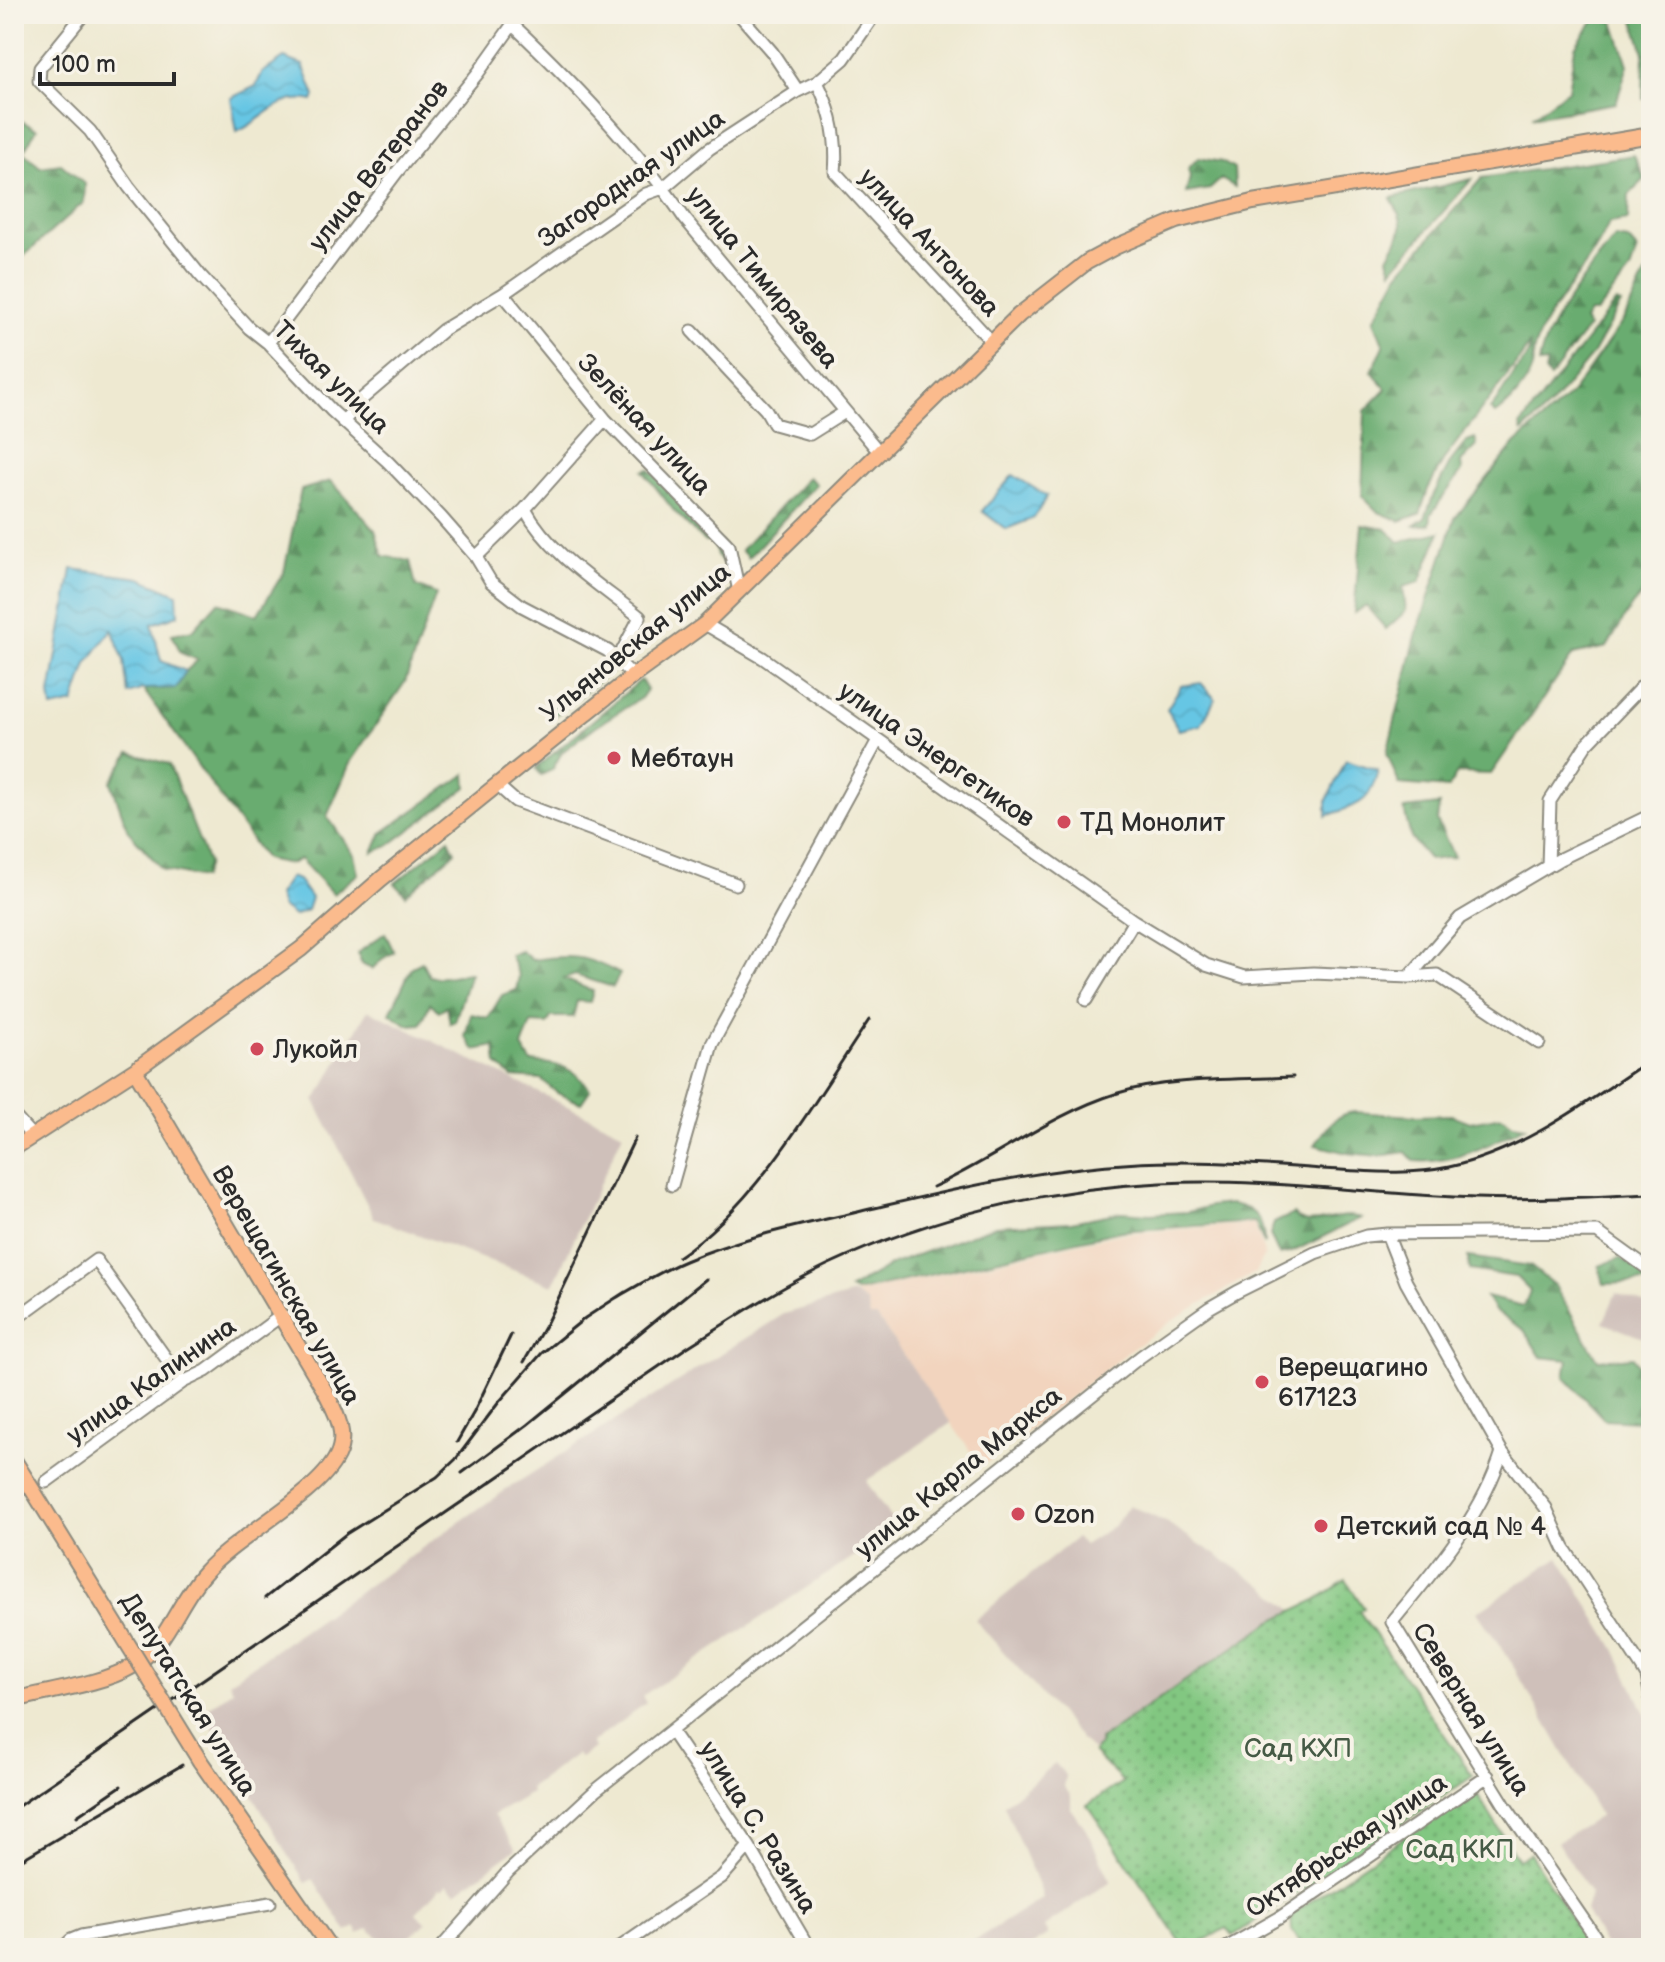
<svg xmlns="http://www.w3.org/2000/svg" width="1665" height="1962" font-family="'Balsamiq Sans',sans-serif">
<defs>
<pattern id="forest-firs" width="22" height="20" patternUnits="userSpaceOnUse" patternTransform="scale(2)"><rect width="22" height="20" fill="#69ac6f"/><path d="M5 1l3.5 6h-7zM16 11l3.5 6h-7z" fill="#578c5b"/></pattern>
<pattern id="garden-dots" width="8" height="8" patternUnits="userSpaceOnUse" patternTransform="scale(2)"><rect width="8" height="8" fill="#82c781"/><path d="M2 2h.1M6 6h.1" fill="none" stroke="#6ba26a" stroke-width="1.8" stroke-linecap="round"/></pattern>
<pattern id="water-waves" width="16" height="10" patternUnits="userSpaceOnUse" patternTransform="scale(2)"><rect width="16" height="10" fill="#66c6e4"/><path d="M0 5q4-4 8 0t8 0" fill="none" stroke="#59aac4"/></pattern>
</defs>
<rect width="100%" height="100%" fill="#f7f3e8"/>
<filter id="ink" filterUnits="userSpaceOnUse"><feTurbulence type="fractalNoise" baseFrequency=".0125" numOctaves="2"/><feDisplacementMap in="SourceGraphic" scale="16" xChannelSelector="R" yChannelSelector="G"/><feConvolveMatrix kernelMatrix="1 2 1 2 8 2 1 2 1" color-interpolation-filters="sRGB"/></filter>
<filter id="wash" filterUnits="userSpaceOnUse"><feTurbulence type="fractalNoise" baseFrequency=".006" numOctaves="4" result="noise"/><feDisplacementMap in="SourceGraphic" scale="32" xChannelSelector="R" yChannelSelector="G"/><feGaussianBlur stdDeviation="1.8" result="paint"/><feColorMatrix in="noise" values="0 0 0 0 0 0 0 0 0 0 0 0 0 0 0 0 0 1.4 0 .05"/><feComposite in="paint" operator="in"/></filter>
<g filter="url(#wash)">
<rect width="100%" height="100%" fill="#eee9d1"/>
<!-- built -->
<path fill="#f2d4be" d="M1254,1224L1265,1255L1256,1272L1177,1317L1125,1354L988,1462H978L877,1317H870L867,1303L854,1294L1121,1234Z"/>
<!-- industrial -->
<path fill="#cfc0ba" d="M368,1010L623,1133L553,1285L374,1218L315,1101Z
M1616,1293L1651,1306V1341L1603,1323Z
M854,1294L867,1303L870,1317H877L951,1423L866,1481L897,1528L642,1696L646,1703L591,1743L594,1748L580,1758L576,1754L530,1788L531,1793L493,1815L516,1849L456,1892L447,1884L442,1889L440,1887L416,1913L426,1923L405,1940L407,1943L403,1948H390L368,1928L359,1934L355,1927L347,1932L313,1879L306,1883L289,1856L203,1711L233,1690L229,1682L507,1489L784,1314Z
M1129,1505L1169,1524L1267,1588L1294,1611L1272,1621L1099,1740L1100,1745L1093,1752L975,1620L1076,1538L1084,1545L1115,1525Z
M1559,1557L1615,1649L1651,1726V1948H1606L1585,1911L1590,1894L1558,1842L1600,1816L1509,1659L1477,1612Z
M1055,1763L1066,1776L1064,1787L1071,1796V1809L1084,1826L1111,1881L1044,1927L1048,1935L1027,1948H962L1043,1898L1004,1805Z"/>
<!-- forest -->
<path fill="url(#forest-firs)" stroke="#4a6c4d" stroke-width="2" d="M1632,14H1651V98L1643,99L1644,53Z
M1597,16L1614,22L1628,65L1616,103L1532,117L1568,90L1575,47Z
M21,121L37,129L23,152L40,167L61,164L85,184L84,202L14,265V127Z
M1634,155L1645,179L1629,195L1628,220L1609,223C1592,267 1549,303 1535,346C1532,354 1534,364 1531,371C1525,387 1509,406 1495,414L1490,409C1500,398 1505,386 1514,374C1521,362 1529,359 1530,345L1445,458L1428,489L1420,514L1400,521L1378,512L1362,496L1365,411L1386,389L1372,371L1384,346L1374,320L1399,273L1482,178Z
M1198,158L1222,162L1234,169L1235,187L1221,179L1210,189L1186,193L1190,177L1188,169Z
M1472,179L1392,270L1388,257C1403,230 1407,226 1391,198Z
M1615,238L1628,240L1637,250L1630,271L1596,313H1589L1584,321L1588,327L1550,378L1545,372L1547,363L1539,364C1543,327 1591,268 1615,238Z
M1651,272V584L1631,607L1607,647L1573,655L1491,774L1457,773L1448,788L1399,784L1387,753L1416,636L1455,518L1515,444L1572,393L1625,318L1645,275Z
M1616,302L1621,304L1592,355L1550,406L1522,432L1520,426Z
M1475,438L1477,446L1461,462L1462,471L1431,514L1430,524L1413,526L1425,518L1434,494L1451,461L1467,441Z
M649,469L722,544L730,563L725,565L717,556L714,542H705L675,512L643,471Z
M808,477L816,484L748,558L741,550Z
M331,481L375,530L383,556L410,561L416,586L436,594L405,682L351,761L327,816L354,855L358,874L333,894L300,859L290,864L265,859L143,689L176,688L186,671L198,660L181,653L172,634L193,630L218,602L257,615L284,572L301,490Z
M1362,525L1386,529L1399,542L1440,532L1420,582L1403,587L1406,611L1386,629L1366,606L1354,613Z
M608,657L617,667L549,720V709Z
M641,680L647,690L641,698L596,726L562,752L552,770L541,775L536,768Z
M130,753L169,764L208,863L203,878L163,870L128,831L111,782Z
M466,774L467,787L388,846L373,852L382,833Z
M1439,805L1437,821L1454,857L1429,860L1411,838L1404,809Z
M449,839L455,852L406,895L395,883Z
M385,933L394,952L382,959L372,969L361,964L358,953Z
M521,951L532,960C571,954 585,955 620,974L613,987L575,975L564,979L593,991L590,1002L577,1001L573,1017H551L547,1024L531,1023L522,1047L531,1062C559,1064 574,1066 590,1090L581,1103L557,1093L541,1079L512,1077L497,1064L495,1046L475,1050L465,1036L471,1014L488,1018L502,995L516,990L519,976L510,955Z
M422,962L429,976C442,980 456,974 470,973L455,1021L450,1023L447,1006L439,1011L430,1003L421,1024L408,1025L390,1013L412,967Z
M1355,1112L1412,1116L1452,1115L1470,1122L1502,1116L1513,1124L1525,1126C1493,1144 1451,1165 1414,1161L1406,1152L1379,1156L1347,1153L1315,1145C1326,1129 1334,1114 1355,1112Z
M1231,1204C1255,1208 1264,1219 1264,1244L1255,1222L1121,1231L856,1292L850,1289L893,1264L995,1226L1071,1222L1122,1212L1150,1214L1188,1212L1211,1206Z
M1293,1214C1309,1233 1335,1210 1361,1218L1292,1252L1279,1255L1270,1235L1274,1223Z
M1468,1257L1530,1266L1555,1286L1598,1360L1633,1357L1651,1386V1410L1638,1421L1604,1419L1565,1378L1568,1360L1541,1357L1524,1330L1496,1312L1486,1297L1524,1306L1530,1291L1516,1277L1470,1270Z
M1620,1258L1651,1278V1282L1604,1284L1599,1266Z"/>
<!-- garden -->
<path fill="url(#garden-dots)" stroke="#567956" stroke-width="2" d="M1346,1580L1364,1608L1359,1611L1473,1776L1233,1936L1226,1928L1191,1948H1185L1087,1805L1123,1782L1093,1752L1100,1745L1099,1740L1272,1621L1316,1600Z
M1474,1789L1518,1860L1530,1853L1590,1948H1303L1292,1930L1291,1915Z"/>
<!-- water -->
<path fill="url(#water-waves)" stroke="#487888" stroke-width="2" d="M284,58L303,65L315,96L313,101C278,93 266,119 237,132L231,98L256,86L262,73Z
M1013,475L1047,496L1034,518L1006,529L982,511Z
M72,569L140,578L177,594L178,615L152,624L161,661L186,671L176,688L143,689L128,694L124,661L112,629L87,664L74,703L52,708L50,694Z
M1201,683L1215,699L1201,725L1179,730L1167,709L1181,686Z
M1346,760L1378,770C1369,806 1359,803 1327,816V800Z
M290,877L298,880L311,898L307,910L294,916L282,907L278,895Z"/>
</g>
<g filter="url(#ink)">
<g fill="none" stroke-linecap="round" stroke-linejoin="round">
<!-- minor casing -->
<g stroke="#8c8a7e" stroke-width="15">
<path id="minor" d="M84,14L40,68L39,81L90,131L129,187L200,275L249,328L268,343L332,411L388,462L441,517L476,557L491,582L522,606L608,651L633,676
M739,14L772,52L798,91
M513,25C574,83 638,149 685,219L880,453
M817,82C832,111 838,139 835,172L991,341
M503,294L605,419L729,546L739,591
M692,331L766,410L774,424L810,434L845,412
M268,343L397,172L478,73L520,14
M343,422L363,398L443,330L503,294L646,194L663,188L709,149L798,91L817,82L844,59L875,14
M525,509C549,554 601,586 640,617L618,659
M476,557L525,509L605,419
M705,624L763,658L1134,921L1206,965L1244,977L1313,973L1409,977L1437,975L1539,1043
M497,785L515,801L736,884
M1548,866L1550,801L1586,745L1651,677
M1409,977L1460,918L1560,859L1651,815
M1086,1000L1134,921
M14,1116L32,1136
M672,1185L712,1044L878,740
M1387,1234L1406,1282L1502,1452C1481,1518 1435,1569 1392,1622L1504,1804L1603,1948
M14,1320L96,1260L183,1382
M1502,1452L1546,1508L1564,1548L1641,1666L1647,1676L1651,1698
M46,1482L183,1382L206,1371L282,1315
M671,1731L749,1846L809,1948
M63,1948L71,1940L81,1936L270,1903
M441,1948L508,1872L595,1791L1140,1357L1209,1308L1237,1292L1315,1253L1366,1236L1387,1234L1597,1232L1651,1271
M619,1948L722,1877L749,1846
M1226,1948L1279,1918L1488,1776"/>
</g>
<!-- major casing -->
<g stroke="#8c8a7e" stroke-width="18">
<path id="major" d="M14,1148L135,1070L301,949L381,879L497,785L633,676L705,624L1019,315L1087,262L1115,247L1176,221L1253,202L1651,135
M14,1460L118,1628
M14,1700C48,1691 102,1684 131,1667C167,1647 178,1601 205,1572C238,1535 317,1496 337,1456C348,1434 336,1413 326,1393L135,1070
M200,1761L330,1948"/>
</g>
<!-- minor -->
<use href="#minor" stroke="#fff" stroke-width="11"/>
<!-- major -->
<use href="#major" stroke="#fbbb8d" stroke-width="14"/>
<!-- rail -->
<path stroke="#2b2b2b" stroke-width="3" d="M933,1187C997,1158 1051,1114 1118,1093C1169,1077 1239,1080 1293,1077
M678,1257C760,1201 814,1101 869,1020
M616,1298C638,1285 661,1271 685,1261C748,1234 817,1222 883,1206C980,1183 1077,1162 1176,1162C1225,1162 1273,1165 1322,1169C1364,1171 1407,1176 1449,1167C1523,1151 1589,1101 1651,1059
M524,1362L547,1322L635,1138
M457,1442L474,1412L511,1335
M462,1473L527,1425L706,1279
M265,1598L346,1534L437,1477L456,1459L499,1402L542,1353L585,1318L625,1292
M14,1809L686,1348C732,1319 777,1289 827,1265C930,1217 1047,1188 1161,1183C1266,1178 1370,1194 1475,1198C1534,1200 1592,1197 1651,1194
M77,1816L121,1786
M14,1864L182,1765"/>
<!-- major-bridge casing -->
<g stroke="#8c8a7e" stroke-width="18" stroke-linecap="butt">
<path id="major-bridge" d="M118,1628L200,1761"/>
</g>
<!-- major-bridge -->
<use href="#major-bridge" stroke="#fbbb8d" stroke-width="14"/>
</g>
</g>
<!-- markers -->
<g fill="#d1495b" stroke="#f7f3e8" stroke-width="3">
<circle cx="614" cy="758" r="8"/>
<circle cx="1064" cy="822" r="8"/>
<circle cx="257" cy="1049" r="8"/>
<circle cx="1262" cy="1382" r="8"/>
<circle cx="1018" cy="1514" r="8"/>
<circle cx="1321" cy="1526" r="8"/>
</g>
<g text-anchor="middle" stroke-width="8" stroke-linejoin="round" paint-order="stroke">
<!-- street labels -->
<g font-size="26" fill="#2b2b2b" stroke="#f7f3e8">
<text transform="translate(378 165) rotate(-52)" y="9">улица Ветеранов</text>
<text transform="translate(631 178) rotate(-35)" y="9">Загородная улица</text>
<text transform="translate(930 242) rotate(47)" y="9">улица Антонова</text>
<text transform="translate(763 277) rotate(51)" y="9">улица Тимирязева</text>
<text transform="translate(332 377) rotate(44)" y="9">Тихая улица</text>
<text transform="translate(645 424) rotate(47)" y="9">Зелёная улица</text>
<text transform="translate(635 642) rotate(-39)" y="9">Ульяновская улица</text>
<text transform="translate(937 754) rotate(35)" y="9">улица Энергетиков</text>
<text transform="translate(287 1285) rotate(60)" y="9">Верещагинская улица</text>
<text transform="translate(151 1380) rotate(-35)" y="9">улица Калинина</text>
<text transform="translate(958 1472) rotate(-39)" y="9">улица Карла Маркса</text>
<text transform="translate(189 1694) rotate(58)" y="9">Депутатская улица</text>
<text transform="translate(1472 1709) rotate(58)" y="9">Северная улица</text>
<text transform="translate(759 1827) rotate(58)" y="9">улица С. Разина</text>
<text transform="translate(1346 1845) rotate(-34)" y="9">Октябрьская улица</text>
</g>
<!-- poi labels -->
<g font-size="26" fill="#2b2b2b" stroke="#f7f3e8" text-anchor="start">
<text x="630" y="767">Мебтаун</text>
<text x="1080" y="831">ТД Монолит</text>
<text x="273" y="1058">Лукойл</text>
<text x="1278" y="1376">Верещагино<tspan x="1278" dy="30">617123</tspan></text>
<text x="1034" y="1523">Ozon</text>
<text x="1337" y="1535">Детский сад № 4</text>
</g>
<!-- park labels -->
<g font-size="26" fill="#455a45" stroke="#f7f3e8">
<text x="1298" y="1757">Сад КХП</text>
<text x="1460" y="1858">Сад ККП</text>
</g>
</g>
<!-- margin -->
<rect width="1665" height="1962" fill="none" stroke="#f7f3e8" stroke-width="48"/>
<!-- scale -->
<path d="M40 72v12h134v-12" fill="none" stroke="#2b2b2b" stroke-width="4"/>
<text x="52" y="72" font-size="24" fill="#2b2b2b" stroke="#f7f3e8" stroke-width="6" paint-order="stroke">100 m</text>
</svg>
